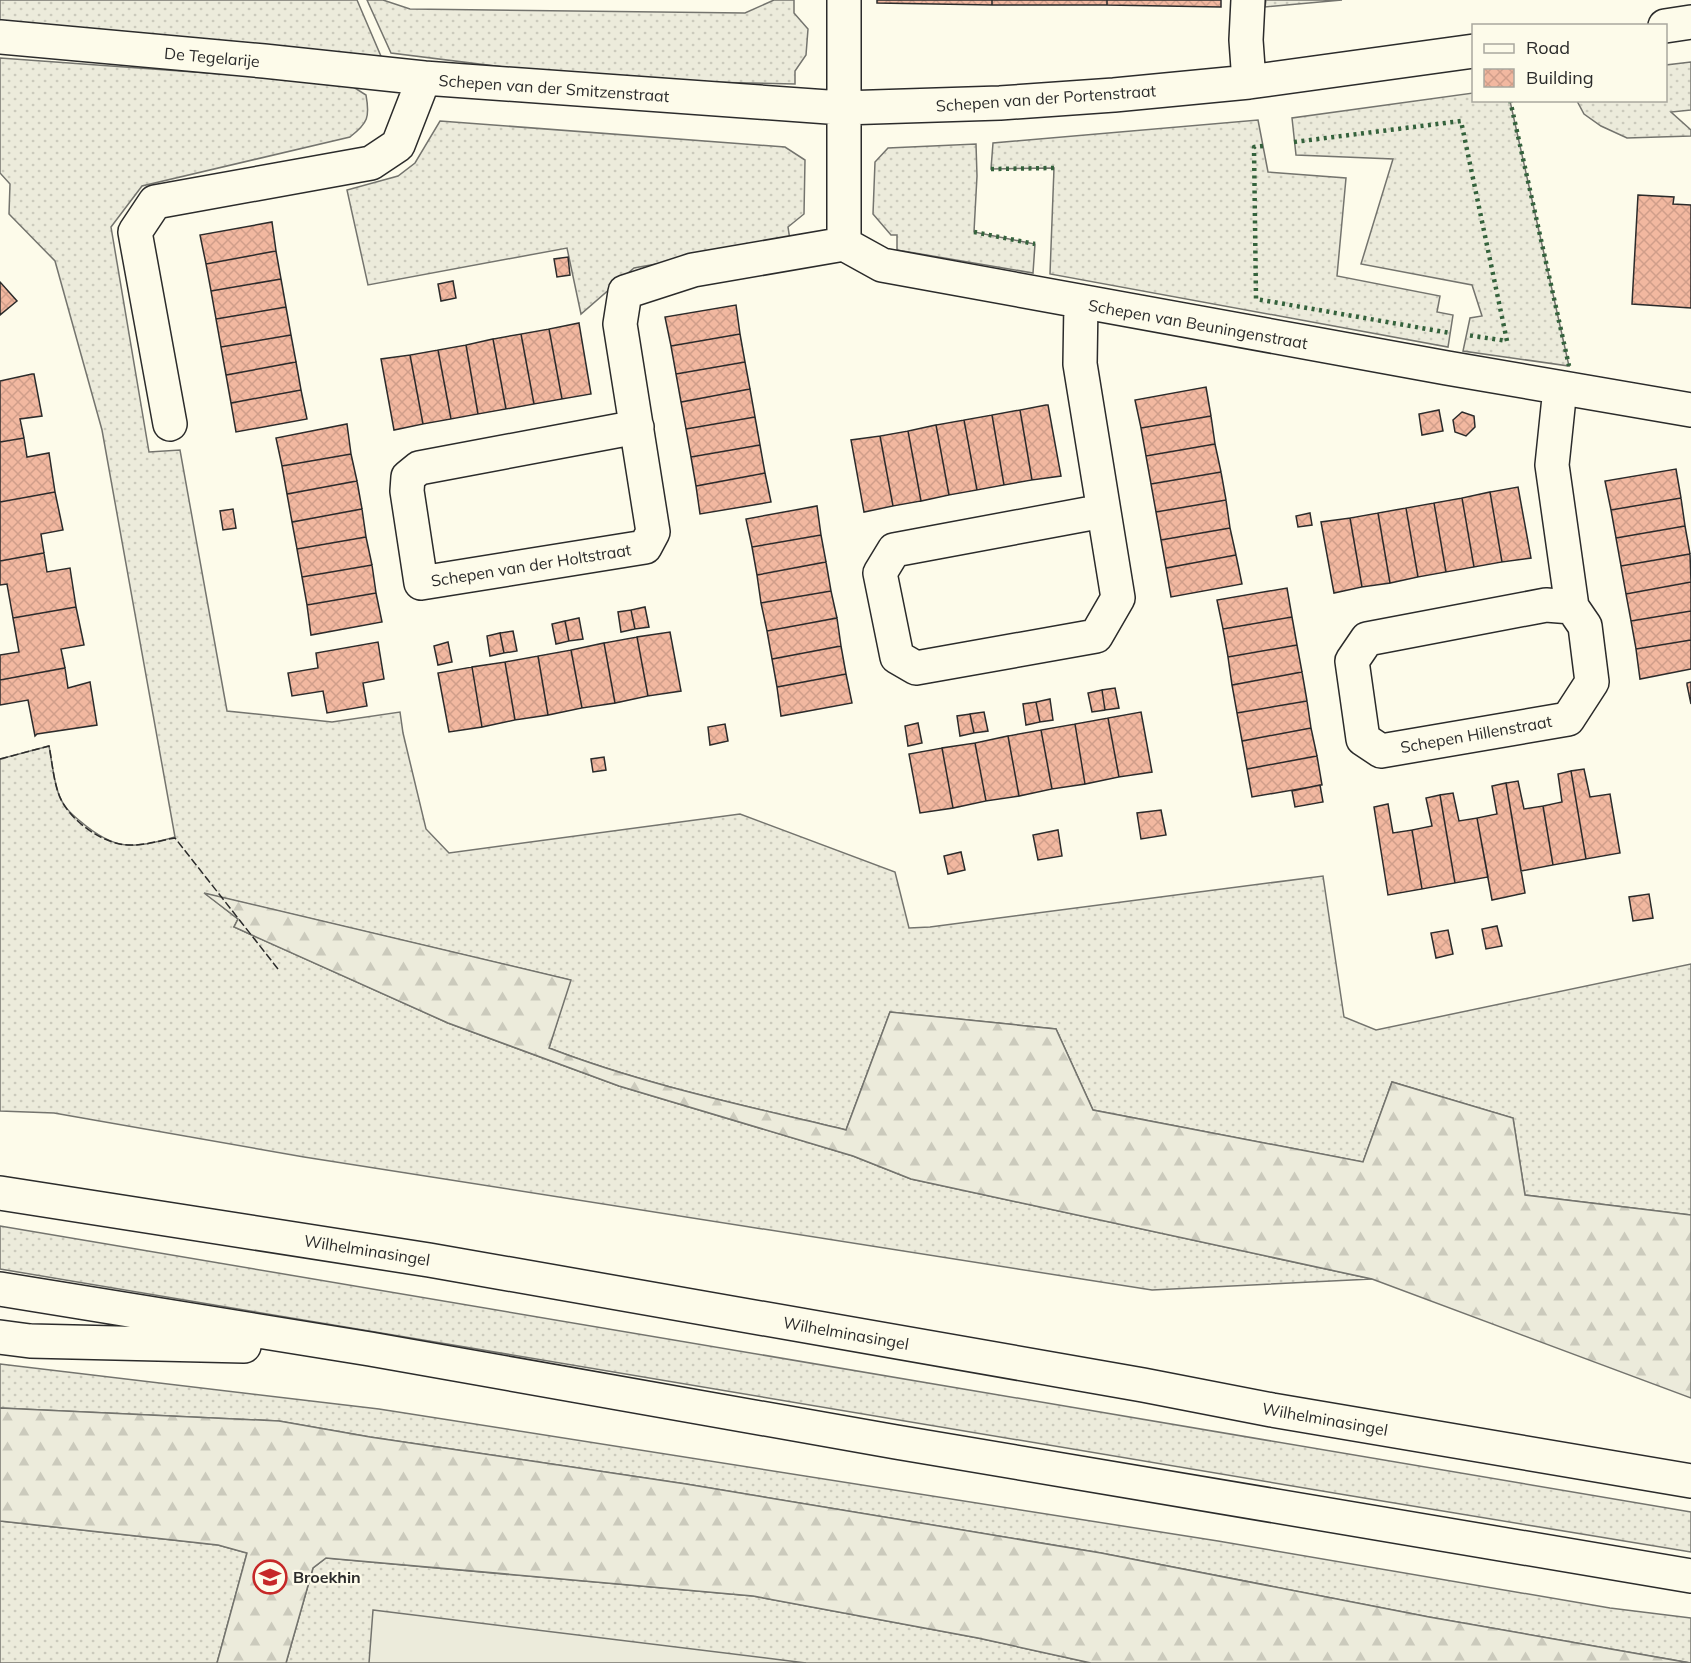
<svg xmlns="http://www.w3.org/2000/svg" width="1691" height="1663" font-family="Mulish,sans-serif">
<defs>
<pattern id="grass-dots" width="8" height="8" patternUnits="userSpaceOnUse" patternTransform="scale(1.5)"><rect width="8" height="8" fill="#ecebdb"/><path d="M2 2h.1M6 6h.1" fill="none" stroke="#cbcabc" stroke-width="1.8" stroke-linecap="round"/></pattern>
<pattern id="forest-firs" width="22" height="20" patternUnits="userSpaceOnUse" patternTransform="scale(1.5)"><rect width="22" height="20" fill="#ecebdb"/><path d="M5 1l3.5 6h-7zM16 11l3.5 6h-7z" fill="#cbcabc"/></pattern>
<pattern id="building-cross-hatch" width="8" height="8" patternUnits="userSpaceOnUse" patternTransform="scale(1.5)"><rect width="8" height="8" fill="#f2b8a0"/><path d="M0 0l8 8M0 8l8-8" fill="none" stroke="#d09e8a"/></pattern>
</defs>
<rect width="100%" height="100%" fill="#fdfbea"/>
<!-- grass -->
<path fill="url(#grass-dots)" stroke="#74746e" stroke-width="1.5" d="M0,0H357L383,61L57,30L0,20Z
M367,0H383L410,9L745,13L774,0H794V13L808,29L806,55L795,71V84L650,81L575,76L391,53Z
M1266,0H1342L1265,7Z
M0,58L347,83L366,95C370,117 368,123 350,137L142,186L111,227L149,452L180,450L227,711L332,722L400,712L403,733L426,829L449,853L740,814L895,872L909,928L930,927L1323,876L1344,1017L1376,1030L1691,964V1215L1525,1195L1513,1118L1392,1082L1363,1162L1093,1110L1056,1029L890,1012L846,1130C747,1106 645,1085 549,1048L570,980L206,894L238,919L234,927L448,1023L619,1086L853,1156L911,1179L1372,1279L1152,1290L304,1157L54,1113L0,1111V759L49,746C52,761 53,777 58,792C62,805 70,813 80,821C115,851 132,849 175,837L102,430L55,261L9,214L10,184L0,173Z
M1691,62V110L1671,112L1691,130V136L1627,138L1601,126L1584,114L1577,101L1666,100V65Z
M1473,93L1474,100L1510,101L1569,366L1463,351L1470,318L1482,316L1472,285L1361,264L1393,159L1296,155L1292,118Z
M1258,120L1268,172L1346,178L1337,276L1440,296L1437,312L1453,315L1448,347L1050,274L1054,168L991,169L993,143Z
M440,121L785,147L805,160L804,214L788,227L790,240L634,268L581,314L567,248L368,285L347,190L398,176L415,163Z
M976,144L977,176L974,232L1035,244L1033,273L897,250V235H891L873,214L875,162L888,148Z
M0,1226L1691,1512V1552L1352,1496L0,1269Z
M0,1364L379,1409L1218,1541L1610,1608L1691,1618V1663L1429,1617L1101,1553L686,1484L370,1437L279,1421L0,1408Z
M0,1521L218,1545L247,1553L217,1663H0Z
M326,1558L753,1596L978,1638L1091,1663H286L313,1568Z"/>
<!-- forest -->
<path fill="url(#forest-firs)" stroke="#74746e" stroke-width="1.5" d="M204,893L571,980L549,1048C645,1085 747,1106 846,1130L890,1012L1056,1029L1093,1110L1363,1162L1392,1082L1513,1118L1525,1195L1691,1215V1398L1372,1279L911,1179L853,1156L619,1086L448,1023L234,927L238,919Z
M0,1408L279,1421L370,1437L686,1484L1101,1553L1429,1617L1690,1663H1091L978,1638L753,1596L326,1558L313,1568L286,1663H217L247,1553L218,1545L0,1521Z"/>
<!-- pitch -->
<path fill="#ecebdb" stroke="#74746e" stroke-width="1.5" d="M373,1610L806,1663H369Z"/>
<!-- building -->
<path fill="url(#building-cross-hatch)" stroke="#2b2b2b" stroke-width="1.5" d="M877,0H992V5L877,3Z
M992,0H1107V5H992Z
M1107,0H1221V7L1107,5Z
M1638,195L1674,197L1673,204L1691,205V308L1632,304Z
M272,222L276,251L206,264L200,235Z
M276,251L281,279L211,291L206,264Z
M568,257L570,275L557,277L554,259Z
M281,279L286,307L216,319L211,291Z
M453,281L456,298L441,301L438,284Z
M0,282L17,301L0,315Z
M736,305L740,334L671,346L665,317Z
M286,307L291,335L221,347L216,319Z
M579,323L591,394L562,399L549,329Z
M549,329L562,399L534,404L521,334Z
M521,334L534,404L506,409L493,339Z
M740,334L745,362L676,374L671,346Z
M291,335L296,362L226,375L221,347Z
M493,339L506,409L478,414L466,345Z
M466,345L478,414L451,419L438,350Z
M438,350L451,419L423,424L410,355Z
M410,355L423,424L394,430L381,359Z
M296,362L301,390L231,403L226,375Z
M745,362L750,389L681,402L676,374Z
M32,374H34L42,416L20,419L24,438L0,442V381Z
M1206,387L1211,416L1141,428L1135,400Z
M750,389L755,417L686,429L681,402Z
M301,390L307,419L236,432L231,403Z
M1046,405H1048L1061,476L1032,480L1020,410Z
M1020,410L1032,480L1004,485L992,415Z
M1439,410L1443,431L1422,435L1419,414Z
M1462,412L1474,416L1475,427L1466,436L1455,432L1453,420Z
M992,415L1004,485L977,490L964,420Z
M1211,416L1215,444L1146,456L1141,428Z
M755,417L760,445L691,457L686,429Z
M964,420L977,490L949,495L936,425Z
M347,424L351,454L282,466L276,438Z
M936,425L949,495L921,501L908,431Z
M908,431L921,501L893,506L880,436Z
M880,436L893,506L864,512L851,440Z
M24,438L27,457L49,453L55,492L0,502V442Z
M1215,444L1221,472L1151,484L1146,456Z
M760,445L765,473L696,486L691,457Z
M351,454L357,481L287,494L282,466Z
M1676,469L1681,498L1611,510L1605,481Z
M1221,472L1226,500L1156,512L1151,484Z
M765,473L771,502L700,514L696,486Z
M357,481L362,509L292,522L287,494Z
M1518,487L1531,558L1502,562L1490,492Z
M55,492L63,530L41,534L44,553L0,561V502Z
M1490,492L1502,562L1474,567L1462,498Z
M1462,498L1474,567L1446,572L1434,503Z
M1681,498L1685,526L1616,538L1611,510Z
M1226,500L1230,528L1161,540L1156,512Z
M1434,503L1446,572L1418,577L1406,508Z
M817,506L821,535L752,547L746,519Z
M1406,508L1418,577L1390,583L1378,513Z
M233,509L236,528L223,530L220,511Z
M362,509L366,537L297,549L292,522Z
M1310,513L1312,525L1298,527L1296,516Z
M1378,513L1390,583L1362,587L1350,518Z
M1350,518L1362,587L1334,593L1321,522Z
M1685,526L1690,554L1621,566L1616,538Z
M1230,528L1236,555L1166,568L1161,540Z
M821,535L826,562L757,575L752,547Z
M366,537L372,565L302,577L297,549Z
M44,553L47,572L70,568L76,607L13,618L7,584L0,585V561Z
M1690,554L1691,582L1626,594L1621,566Z
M1236,555L1242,584L1171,597L1166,568Z
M826,562L831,591L761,603L757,575Z
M372,565L376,593L307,605L302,577Z
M1691,582V611L1631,621L1626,594Z
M1287,588L1292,617L1223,629L1217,600Z
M831,591L837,618L767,631L761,603Z
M376,593L382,622L311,635L307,605Z
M76,607L84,645L61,649L65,668L0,680V655L19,652L13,618Z
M645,607L649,627L635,629L631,610Z
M631,610L635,629L621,632L618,612Z
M1691,611V640L1636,649L1631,621Z
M1292,617L1297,645L1228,657L1223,629Z
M579,618L583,639L569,641L565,621Z
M837,618L841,646L772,659L767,631Z
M565,621L569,641L556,644L552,624Z
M513,631L517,651L504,653L500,633Z
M670,632L681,691L648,696L637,637Z
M500,633L504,653L490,656L487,636Z
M637,637L648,696L615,703L604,643Z
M1691,640V669L1640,679L1636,649Z
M378,642L384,679L363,683L367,706L327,713L323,691L292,696L288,673L318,668L316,653Z
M448,642L452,662L438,665L434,646Z
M604,643L615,703L582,708L571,650Z
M1297,645L1302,672L1232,685L1228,657Z
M841,646L846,674L777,687L772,659Z
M571,650L582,708L548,715L538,656Z
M538,656L548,715L515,720L505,662Z
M505,662L515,720L482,727L472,667Z
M472,667L482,727L449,732L438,673Z
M65,668L68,688L90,682L97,725L37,734L35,736L28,700L0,705V680Z
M1302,672L1307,701L1237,713L1232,685Z
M846,674L852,703L781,716L777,687Z
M1691,682V704L1687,685V683Z
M1115,688L1119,708L1105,710L1102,690Z
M1102,690L1105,710L1092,712L1088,693Z
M1050,699L1053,720L1040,722L1036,702Z
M1307,701L1311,728L1242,741L1237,713Z
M1036,702L1040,722L1026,725L1023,704Z
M984,712L988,731L974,733L970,714Z
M1141,712L1152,772L1119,777L1108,718Z
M970,714L974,733L960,736L957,716Z
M1108,718L1119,777L1085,784L1075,724Z
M918,723L922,743L908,746L905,726Z
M725,724L728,741L710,745L708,727Z
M1075,724L1085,784L1052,789L1041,730Z
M1311,728L1317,756L1247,769L1242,741Z
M1041,730L1052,789L1019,796L1008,736Z
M1008,736L1019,796L986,801L975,743Z
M975,743L986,801L953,808L942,748Z
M942,748L953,808L920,813L909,754Z
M1317,756L1322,785L1252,797L1247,769Z
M604,757L606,770L593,772L591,759Z
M1584,769L1590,797L1610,794L1620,853L1586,859L1571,771Z
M1571,771L1586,859L1553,865L1543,806L1562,802L1558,774Z
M1518,781L1524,809L1543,806L1553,865L1521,871L1506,783Z
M1506,783L1525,893L1492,900L1477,818L1497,814L1492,786Z
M1320,785L1323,802L1295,807L1292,791Z
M1453,793L1459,821L1477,818L1488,877L1455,883L1440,795Z
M1440,795L1455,883L1422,889L1412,830L1432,826L1426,798Z
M1388,804L1393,833L1412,830L1422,889L1388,895L1374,807Z
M1161,810L1166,835L1141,839L1137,813Z
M1058,830L1062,856L1038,860L1033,835Z
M961,852L965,870L948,874L944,856Z
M1649,894L1653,918L1633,921L1629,897Z
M1497,926L1502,946L1486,949L1482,929Z
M1448,930L1453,954L1436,958L1431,933Z"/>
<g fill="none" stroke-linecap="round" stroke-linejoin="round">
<!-- minor casing -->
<g stroke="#2b2b2b" stroke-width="36">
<path id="minor" d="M844,0V244L882,265L1447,368L1691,410
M1248,0L1246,40L1249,82
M1665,26L1691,22
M0,37L264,61L424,78
M1081,302L1080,364L1118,598L1096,636L916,668L897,657L880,573L894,550L1103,511
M1560,388L1552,465L1572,607L1585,626L1592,682L1568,719L1381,751L1363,739L1352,661L1367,639L1546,605L1572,607
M170,424L135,232L155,202L371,163L398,145L424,78L842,108L1000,103L1114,95L1249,82L1474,51
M637,427L419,468L408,477L407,491L421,583L645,547L653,532L620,324L625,292L693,270L844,244"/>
</g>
<!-- major casing -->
<g stroke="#2b2b2b" stroke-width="36">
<path id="major" d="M0,1193L429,1260L1143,1385L1272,1410L1691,1481
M0,1289L370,1349L896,1442L1691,1576
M0,1337L30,1341L244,1346"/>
</g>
<!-- minor -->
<use href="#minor" stroke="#fdfbea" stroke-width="33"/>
<!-- major -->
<use href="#major" stroke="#fdfbea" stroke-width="33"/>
<!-- hedge -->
<path stroke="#34623c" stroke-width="4.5" stroke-dasharray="3 4.5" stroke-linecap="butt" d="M1510,100L1569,366
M1294,142L1461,121L1507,341L1467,335
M1263,146L1254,147L1256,299L1450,333
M991,169L1054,168
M974,232L1035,244"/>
<!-- fence -->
<path stroke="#2b2b2b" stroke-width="1.5" stroke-dasharray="8 3" stroke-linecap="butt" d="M0,759L49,746C52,761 53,777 58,792C66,819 105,847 133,845C147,845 162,840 175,838L278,969"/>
</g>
<!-- icons -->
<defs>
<g id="school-ring" transform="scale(1.725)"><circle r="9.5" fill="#fdfbea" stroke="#c62828" stroke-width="1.5"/><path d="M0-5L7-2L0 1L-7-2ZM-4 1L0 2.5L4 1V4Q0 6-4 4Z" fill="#c62828"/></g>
</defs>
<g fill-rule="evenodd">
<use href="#school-ring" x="270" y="1577"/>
</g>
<g text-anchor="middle" stroke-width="4.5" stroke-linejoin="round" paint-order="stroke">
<!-- street labels -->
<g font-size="16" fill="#2b2b2b" stroke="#fdfbea">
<text transform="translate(212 57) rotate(5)" y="6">De Tegelarije</text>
<text transform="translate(554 88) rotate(4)" y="6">Schepen van der Smitzenstraat</text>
<text transform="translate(1046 98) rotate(-4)" y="6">Schepen van der Portenstraat</text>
<text transform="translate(1198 324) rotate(10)" y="6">Schepen van Beuningenstraat</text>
<text transform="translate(531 565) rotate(-9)" y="6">Schepen van der Holtstraat</text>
<text transform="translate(1476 734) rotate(-10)" y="6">Schepen Hillenstraat</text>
<text transform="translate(367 1250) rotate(9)" y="6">Wilhelminasingel</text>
<text transform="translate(846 1333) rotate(10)" y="6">Wilhelminasingel</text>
<text transform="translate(1325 1419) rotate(10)" y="6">Wilhelminasingel</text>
</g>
<!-- poi labels -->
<g font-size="16" font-weight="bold" fill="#2b2b2b" stroke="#fdfbea" text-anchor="start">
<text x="293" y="1583">Broekhin</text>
</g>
</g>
<!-- legend -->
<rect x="1472" y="24" width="195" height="78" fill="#fdfbea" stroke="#a9a89e" stroke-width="1.5"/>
<rect x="1484" y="44" width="30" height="9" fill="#fdfbea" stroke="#a9a89e" stroke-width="1.5"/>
<text x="1526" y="54" font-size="18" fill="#2b2b2b">Road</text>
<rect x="1484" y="69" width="30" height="18" fill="url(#building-cross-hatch)" stroke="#a9a89e" stroke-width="1.5"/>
<text x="1526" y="84" font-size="18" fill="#2b2b2b">Building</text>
</svg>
